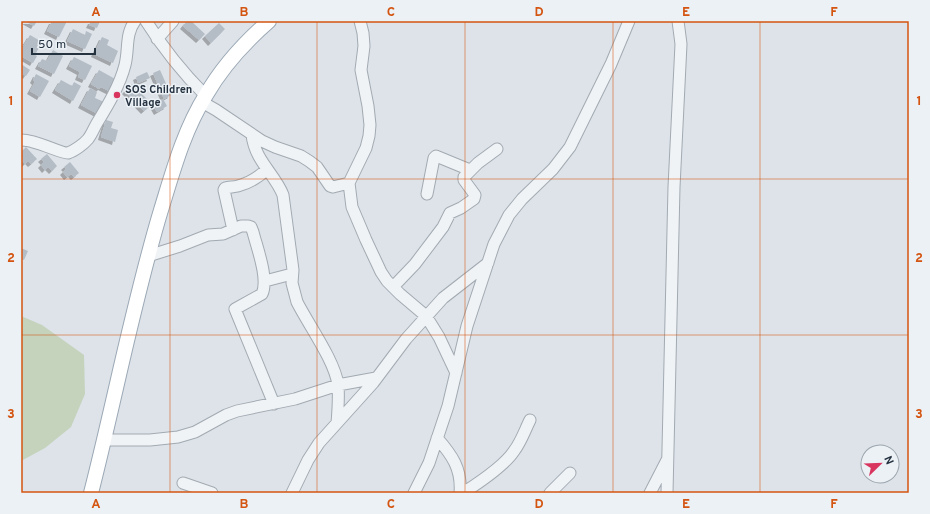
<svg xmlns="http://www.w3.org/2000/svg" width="930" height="514" font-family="Overpass,sans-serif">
<defs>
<filter id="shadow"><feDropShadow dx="-3" dy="3" stdDeviation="0" flood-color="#0004"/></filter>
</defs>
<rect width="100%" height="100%" fill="#dde3e8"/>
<!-- green -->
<path fill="#c5d3bd" d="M21,316L42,325L84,355L85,394L71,427L45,448L21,461Z"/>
<!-- building -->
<path fill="#b4bcc5" filter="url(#shadow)" d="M25,21H37L34,26Z
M52,21H67L59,37L47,31Z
M91,21H100L97,28L89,25Z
M187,21H191L205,34L199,40L183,26Z
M219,23L225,29L211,43L205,36Z
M73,29L85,35L86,31L92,34L85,49L67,41Z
M30,35L42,42L35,55L37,56L33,63L21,56V50Z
M102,37L109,40L107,45L118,51L113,63L94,54Z
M53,50L63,56L54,74L38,66L42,59L47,61Z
M74,57L92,66L85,80L78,77L80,72L69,66Z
M21,64L30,70L26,76L23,74L21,77Z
M99,70L117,80L111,92L101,87L99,89L91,84Z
M160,70L171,95L164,99L153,73Z
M147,72L150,78L138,83L136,77Z
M36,74L49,81L40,97L30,91L35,82L33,80Z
M61,80L72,86L74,82L81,86L73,101L55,90Z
M132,84L152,104L144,111L125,91Z
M90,88L97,92L95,98L104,102L98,114L81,105Z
M163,99L167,106L157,112L153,105Z
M106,120L113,122L111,128L118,130L115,142L101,137Z
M26,147L37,159L31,164L28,161L25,164L21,159L24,157L21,152Z
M47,154L57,166L52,171L48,167L45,170L41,165L44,162L41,159Z
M70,162L79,173L74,177L71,174L67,177L63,172L66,169L64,167Z
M21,248L28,251L24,260L21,259Z"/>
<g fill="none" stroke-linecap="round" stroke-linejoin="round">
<!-- minor casing -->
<g stroke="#a2aab2" stroke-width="13">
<path id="minor" d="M146,21C163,48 182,72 205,95
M360,21L363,33L364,46L361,70L368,106L370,125L369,136L366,148L349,183L352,207L366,240L381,272L387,281L400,294L426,316L439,337L456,373
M157,39L173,21
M202,102L216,110L262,141L275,147L301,156L309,161L317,167L330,186L333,187L349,183
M252,135C255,161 275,174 283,195L293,270L292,283L297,302C308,324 335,361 338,385C339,398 338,411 337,423
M21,140C34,139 62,154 68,153C74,151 84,144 88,139C92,134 94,128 97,123C108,105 120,85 125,65C129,50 125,34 135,21
M427,194L434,158L436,156L470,170
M233,230L224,190L225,188C229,187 234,187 238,186C249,183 259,177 267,169
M148,256L180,246L208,235L223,234L241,226H248L251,227L253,232C257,248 269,279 262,294L235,309L274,404
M265,281L292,274
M393,287L415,264L443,227L450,213L461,208L474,199L475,195L464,180V177L478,163L497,149
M437,438C452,455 462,469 460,493
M104,440H150L178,437L195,432L226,415L237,411L295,399L338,385L376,378
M183,483L212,493
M292,493L308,460L319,443L373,383L406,339L443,298L488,263
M414,493L429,463L448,406L467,326L494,244L509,215L522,199L553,169L570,147L611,64L629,21
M463,493C477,484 505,465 514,451C521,442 525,430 530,420
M550,493L570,473
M650,493L667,460
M667,493L674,187L681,44L678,21"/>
</g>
<!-- major casing -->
<g stroke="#9ba8b5" stroke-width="16">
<path id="major" d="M91,493C115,399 133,303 161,210C173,171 184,130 206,95C222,67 245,42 269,21"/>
</g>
<!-- minor -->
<use href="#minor" stroke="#f0f3f6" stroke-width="11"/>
<!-- major -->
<use href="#major" stroke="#fff" stroke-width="14"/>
</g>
<!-- grid -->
<path fill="none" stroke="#d45511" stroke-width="1" stroke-opacity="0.55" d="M170,21V493M317,21V493M465,21V493M613,21V493M760,21V493M21,179H909M21,335H909"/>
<!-- markers -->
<circle fill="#d9365f" stroke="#ecf1f6" stroke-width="1.5" cx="117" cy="95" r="4"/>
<g text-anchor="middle" stroke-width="3" stroke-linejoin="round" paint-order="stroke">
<!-- poi labels -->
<g font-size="11" font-weight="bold" fill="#253240" stroke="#ecf1f6" text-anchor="start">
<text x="125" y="93">SOS Children<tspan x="125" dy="13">Village</tspan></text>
</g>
</g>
<!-- border -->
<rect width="930" height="514" fill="none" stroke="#ecf1f6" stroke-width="44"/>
<!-- north arrow -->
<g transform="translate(880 464) rotate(67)"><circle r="19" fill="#ecf1f6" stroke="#9ca5ad"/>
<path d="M0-3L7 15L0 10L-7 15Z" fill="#d9365f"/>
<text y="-6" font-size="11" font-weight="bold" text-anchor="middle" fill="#253240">N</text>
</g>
<!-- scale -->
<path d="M32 48v6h63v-6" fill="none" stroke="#253240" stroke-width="2"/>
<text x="38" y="48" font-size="12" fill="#253240" stroke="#ecf1f6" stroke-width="3" paint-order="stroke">50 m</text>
<rect x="22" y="22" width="886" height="470" fill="none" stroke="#d45511" stroke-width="1.5"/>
<g font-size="13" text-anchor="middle" font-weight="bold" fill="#d45511">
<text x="96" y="16">A</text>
<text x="244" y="16">B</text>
<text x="391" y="16">C</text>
<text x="539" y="16">D</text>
<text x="686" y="16">E</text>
<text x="834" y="16">F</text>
<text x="11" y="105">1</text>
<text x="919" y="105">1</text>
<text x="11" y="262">2</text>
<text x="919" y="262">2</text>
<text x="11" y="418">3</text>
<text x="919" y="418">3</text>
<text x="96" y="508">A</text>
<text x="244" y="508">B</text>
<text x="391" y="508">C</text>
<text x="539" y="508">D</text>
<text x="686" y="508">E</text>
<text x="834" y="508">F</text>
</g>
</svg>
